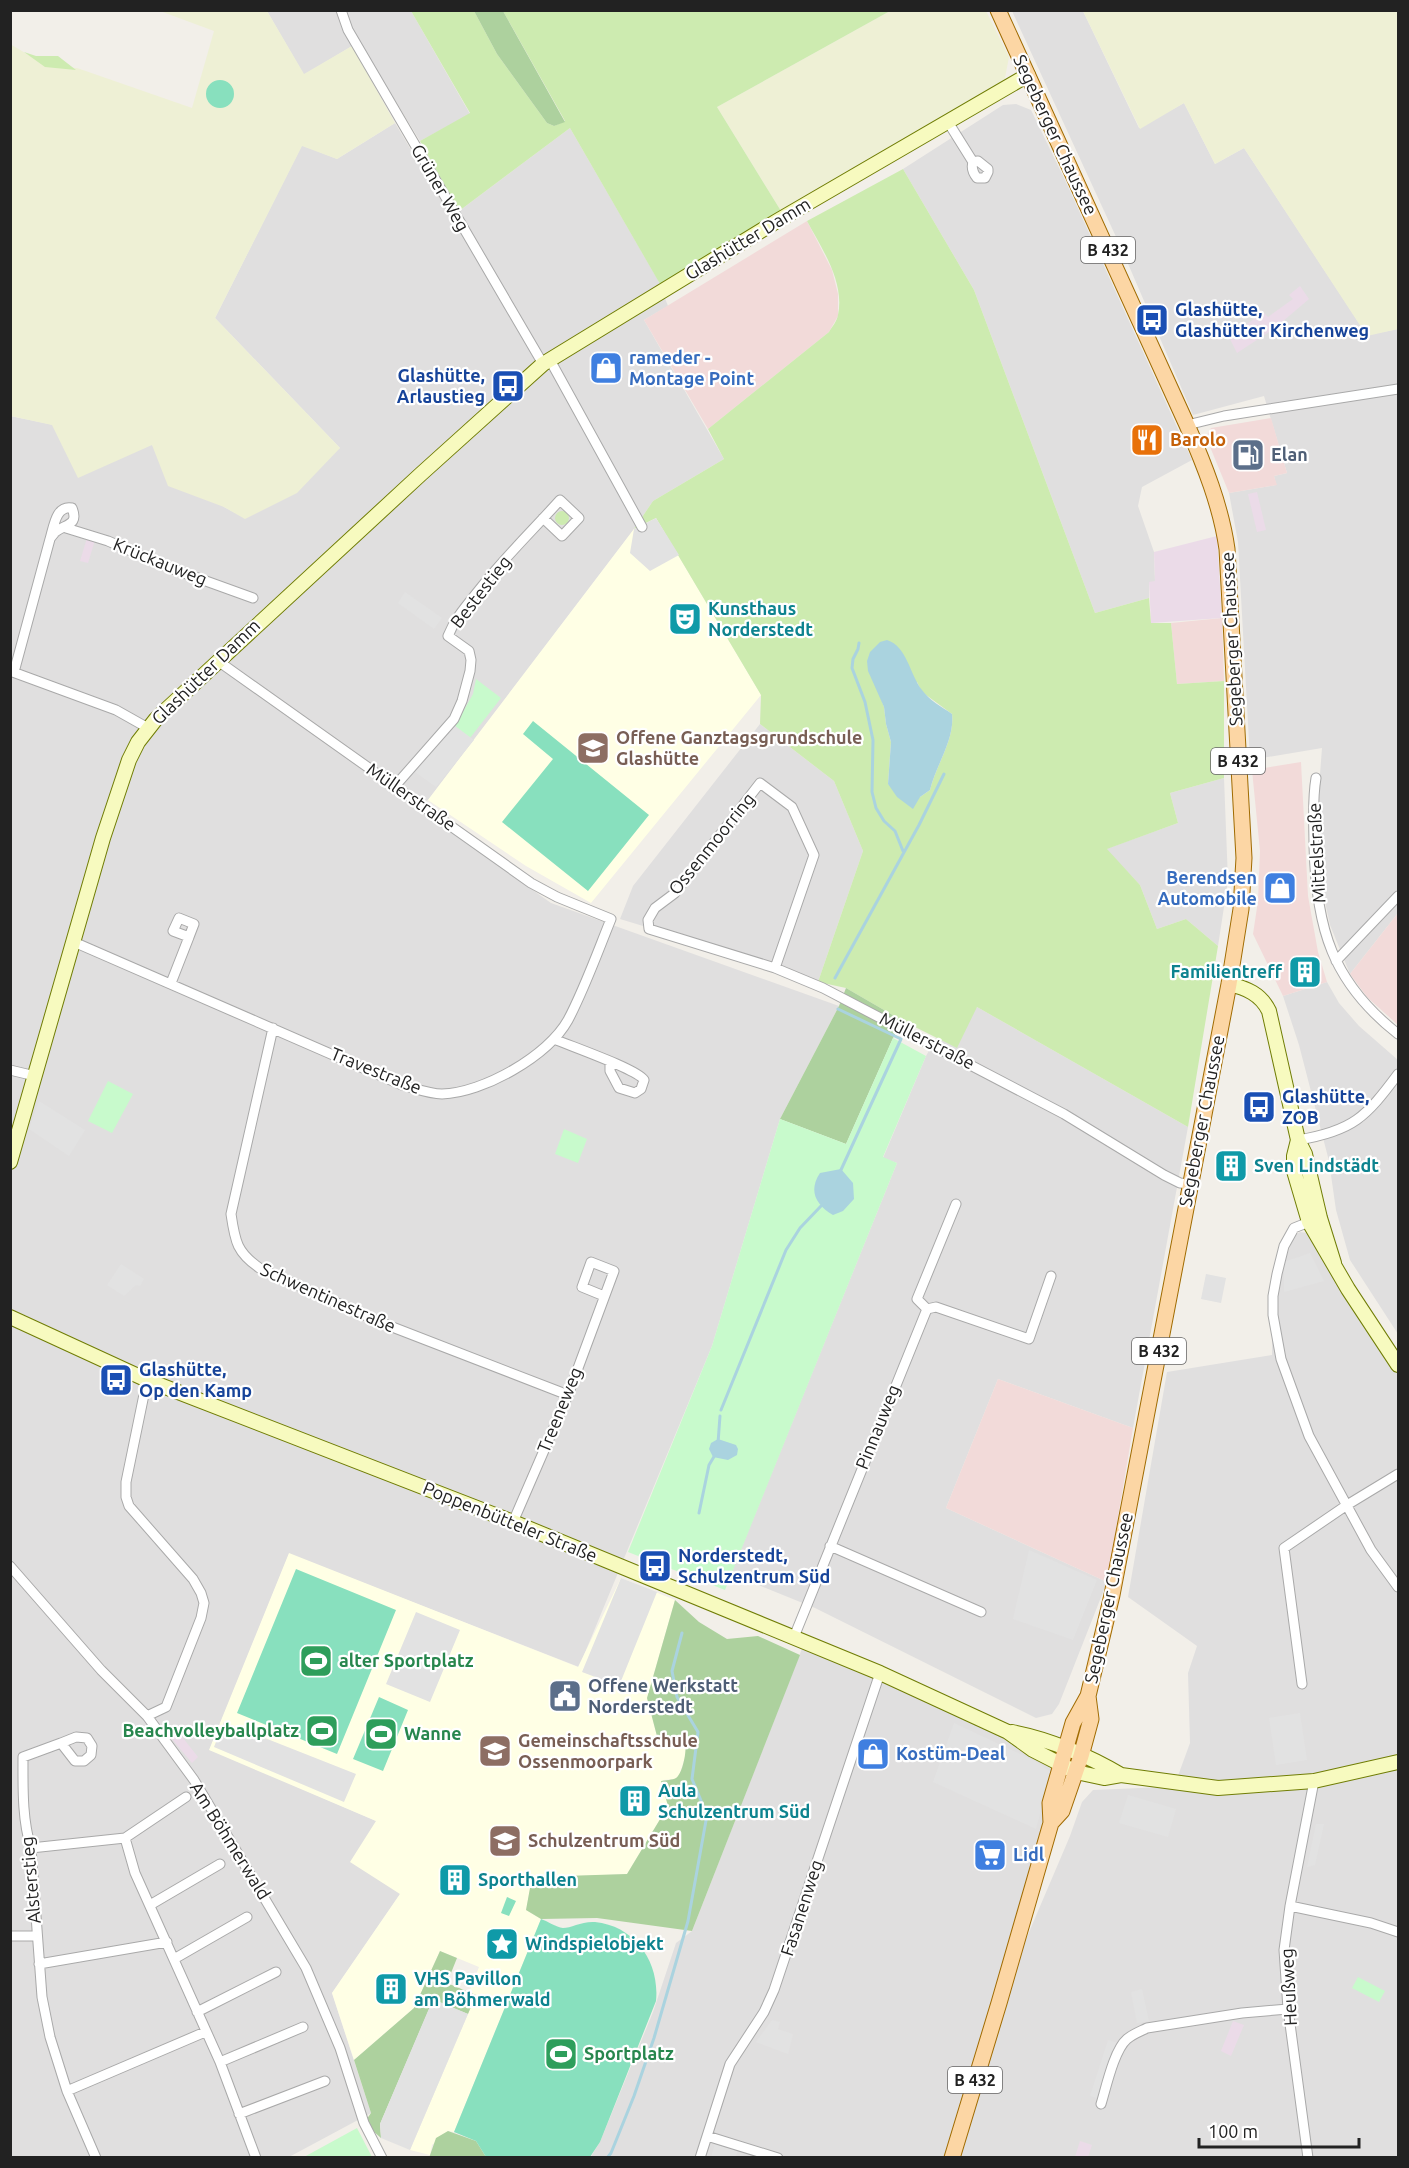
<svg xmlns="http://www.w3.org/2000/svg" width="1409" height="2168" font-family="Ubuntu,sans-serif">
<rect width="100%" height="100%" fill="#f2efe9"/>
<!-- residential -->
<path fill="#e0dfdf" d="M267,11H338L352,46L304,75Z
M345,11H411L470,114L420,141L350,27Z
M1012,11H1083L1139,128L1184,103L1215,164L1244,148L1367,335L1398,329V913L1350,974L1330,925L1322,888L1317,814L1322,748L1250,760L1238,542L1229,493L1276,485L1274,476L1287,473L1264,396L1193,415L1123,252Z
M1016,104L1031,110L1066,182L1192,460L1142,487L1138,506L1154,552L1155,582H1149V598L1095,613L974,290L903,169L1003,105Z
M395,123L451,217L570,128L658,280L668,306L644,320L724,459L653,501L634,529L428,800L414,806L551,903L839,1006L780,1119L712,1346L579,1667L289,1554L210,1749L376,1821L400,1894L332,1993L371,2113L289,2157H11L10,416L152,445L224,507L245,518L340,448L215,318L302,145L337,159Z
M760,724L834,781L863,851L818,982L781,968L620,919L633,886Z
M1224,778L1228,881L1218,946L1186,919L1157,929L1140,885L1106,849L1178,823L1170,793Z
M1327,982L1339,1003L1359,1026L1398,1060V1334L1350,1260L1336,1210L1329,1161L1299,1045L1283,996Z
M977,1007L1188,1127L1133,1428L998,1379L946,1508L1107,1582L1059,1704L1052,1714L1036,1718L815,1608L731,1574L897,1163L883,1158L926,1056L936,1038Z
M1300,1232L1308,1233L1328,1269L1398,1370V2157L590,2158L600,2142L653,2012L676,1943L692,1931L805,1641L987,1721L1055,1767L1045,1825L1001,1998L1070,1836L1082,1802L1093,1790L1164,1787L1175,1784L1190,1743L1188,1673L1197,1646L1128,1597L1167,1372L1272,1355V1322L1279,1276L1294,1236Z"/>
<!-- commercial -->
<path fill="#f2dad9" d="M807,221L832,270L838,294V316L829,332L708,429L644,320Z
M1271,418L1287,473L1274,476L1277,485L1229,493L1206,437L1211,428Z
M1222,618L1224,681L1177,684L1171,623Z
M1301,762L1308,896L1318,952L1327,982L1283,996L1253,934L1258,901L1260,851L1252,770Z
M1398,913V1025L1367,997L1350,974Z
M998,1379L1133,1428L1107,1582L946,1508Z"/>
<!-- industrial -->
<path fill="#ebdbe8" d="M1300,286L1309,299L1275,328L1237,353L1228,335L1246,325L1263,312L1268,317L1293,299L1289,295Z
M1257,492L1266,530L1257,532L1248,494Z
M1217,536L1222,618L1151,623L1149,582L1155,581L1154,552Z
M87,538L95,540L88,563L80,561Z
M179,1733L198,1757L192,1763L172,1739Z
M1233,2021L1244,2025L1231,2056L1221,2051Z
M1080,2141L1092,2145L1088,2157H1075Z"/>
<!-- education -->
<path fill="#ffffe5" d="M656,518L761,695L591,903L526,866L428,800L634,529Z
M289,1553L578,1667L621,1578L675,1600L647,1698L658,1740L677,1739L685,1743L687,1751L679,1776L675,1779L663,1780L662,1785L668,1806L627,1874L532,1878L526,1910L541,1919L454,2132L448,2131L432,2145L430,2155L410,2150L476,1995L469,1992L479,1967L440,1951L414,2008L354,2060L332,1993L400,1894L350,1862L376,1821L209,1750Z"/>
<!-- farmland -->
<path fill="#eef0d5" d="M160,11H267L304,74L352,46L395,123L337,159L302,146L215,318L340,448L297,493L245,519L224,507L168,486L152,445L78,478L52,425L11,416L10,44L49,67L77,68L192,108L214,31Z
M890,11H986L1009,57L1004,83L781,211L717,107Z
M1083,11H1398V329L1367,336L1244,148L1215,164L1184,103L1140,129Z"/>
<!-- grass -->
<path fill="#cdebb0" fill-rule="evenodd" d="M411,11H474L497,54L547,123L554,126L565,121L503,11H890L717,107L781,211L660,284L570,128L459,211L420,141L470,113Z
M24,52L36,56H58L76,70L45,67Z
M903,169L974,290L1095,613L1149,598L1151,623H1171L1177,684L1224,681V778L1170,793L1178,823L1107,849L1140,885L1157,929L1186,919L1218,946L1188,1127L977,1007L957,1048L903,1021L846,988L818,982L863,851L834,781L760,724L761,695L656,518L634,529L653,501L724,459L708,429L829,332C832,327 837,321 838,315C845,282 822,249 807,221ZM917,682L922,692L952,714C955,739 936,765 930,790L920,797L888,784L891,742L886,724L884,707L878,690Z
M555 518a7 7 0 1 1 14 0a7 7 0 1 1-14 0Z"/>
<!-- forest -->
<path fill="#add19e" d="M474,11H503L565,122L554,126L547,123L497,54Z
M846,988L903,1021L893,1038L846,1144L780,1119L839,1006Z
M675,1600L699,1622L727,1639L758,1636L800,1655L692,1931L597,1918L541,1919L526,1910L532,1877L627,1874L668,1806L661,1781C665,1780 673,1780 676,1778C683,1773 687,1750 685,1743L677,1739L658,1740L647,1698Z
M440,1951L457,1958L447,1983L476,1995L468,2014L433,2000L380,2124L381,2138L364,2123L371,2113L354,2060L414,2008Z
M448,2131L476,2141L486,2157L429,2158L436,2138Z"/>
<!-- park -->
<path fill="#c8facc" d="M476,679L501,698L470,738L455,726L473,694Z
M893,1038L926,1056L883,1157L897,1163L725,1590L628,1552L712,1346L780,1119L846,1144Z
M108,1081L133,1094L112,1133L88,1121Z
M564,1129L587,1139L578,1163L555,1154Z
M1358,1977L1385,1991L1379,2002L1352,1988Z
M357,2128L372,2157H304Z"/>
<!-- pitch -->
<path fill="#88e0be" d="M206 94a14 14 0 1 1 28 0a14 14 0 1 1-28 0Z
M533,721L649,815L588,891L502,822L553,759L523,734Z
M296,1569L396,1610L337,1754L237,1713Z
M379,1697L408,1710L383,1771L353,1759Z
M507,1897L516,1901L509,1916L501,1913Z
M541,1919C547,1921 556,1927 563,1928C571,1928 582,1921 595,1922C635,1926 660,1962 656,2001L600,2142L590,2157H486L476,2141L454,2132Z"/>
<!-- parking -->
<path fill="#e2e2e2" d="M656,518L679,555L650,571L630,553L634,529Z
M405,592L442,618L434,629L398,603Z
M455,726L474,740L436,787L415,772Z
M39,1101L85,1130L69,1156L29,1129Z
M1310,1253L1324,1281L1284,1292V1262Z
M121,1264L144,1279L140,1286L136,1285L124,1296L107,1285Z
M1206,1274L1226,1278L1221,1303L1201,1299Z
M1029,1550L1097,1580L1073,1640L1013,1619Z
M621,1578L657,1592L619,1686L582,1672Z
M416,1612L460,1630L430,1702L386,1684Z
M1300,1713L1307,1760L1276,1765L1269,1718Z
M224,1722L356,1774L344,1802L214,1747Z
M954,1723L1035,1761L1051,1772L1036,1829L933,1782Z
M1128,1795L1176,1809L1168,1837L1119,1823Z
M1316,1824H1324L1315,1865L1307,1867Z
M1142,1989L1149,2021L1137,2023L1131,1992Z
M433,1999L468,2014L410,2150L381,2138L380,2124Z
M772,2020L780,2022L778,2029L793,2034L788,2054L756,2042Z
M1108,2040L1118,2043L1100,2099L1090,2096Z
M715,2144L738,2151L735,2157H711Z"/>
<!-- water -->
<path fill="#aad3df" d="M887,640C907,646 910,675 922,690C929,700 942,707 952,714C955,739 936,765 930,790L920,797L913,809L897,797L888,784L891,742L886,724L884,707L868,671L867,661L870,652L880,642Z
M841,1169L853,1183L854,1199L843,1211L833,1215C816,1205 808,1191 820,1173Z
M718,1439L736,1445L738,1449L737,1455L728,1460L713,1457L709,1449L711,1443Z"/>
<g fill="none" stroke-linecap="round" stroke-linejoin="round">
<!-- stream -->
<path stroke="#aad3df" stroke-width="3" d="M859,643L858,649L853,659L852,668L865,702L873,740L872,792L876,808L884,821L895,831L903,851
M835,978L919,825L944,774
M838,1009L901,1039L840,1172
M721,1410L786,1250L800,1228L821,1206
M718,1443L720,1416
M699,1513L709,1465L715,1455
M607,2158L611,2153L634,2096L654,2038L688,1921L707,1815L692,1779L698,1732L677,1697L672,1671L682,1633"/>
<!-- street casing -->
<g stroke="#a9a9a9" stroke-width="11">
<path id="street" d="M341,10L348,30L543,364
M948,122L973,162
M978,161L988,169V172L985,178H977C973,173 971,168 973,162Z
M550,360L642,527
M1187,425L1224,416L1398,389
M66,528L108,541L170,568L253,598
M10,671L116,710L148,728
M14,672L50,539C51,537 56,531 57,531C66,524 79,525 72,508C56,505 54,526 50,539
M1316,778C1312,801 1314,823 1314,846C1316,928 1332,982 1398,1034
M395,786L454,719L462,701L470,671L471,660L469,651L448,636C455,618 467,605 479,590C504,558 533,530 560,500L579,518L562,536L543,518
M74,942L402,1085C414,1088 429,1094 442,1094C483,1093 548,1056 568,1020C584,990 598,951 611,919L557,897L531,883L218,661
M1336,961L1398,896
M775,968L814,855L792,807L760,783L675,893L655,908L648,920L649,929L775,968L823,988L1064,1114L1164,1175L1180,1183L1190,1184
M171,983L189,937L173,931L179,918L194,924L189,937
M273,1028L231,1214C235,1242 237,1253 261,1269L382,1323L568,1395
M554,1039C570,1046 637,1069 644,1080L641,1089L635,1093L619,1088L610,1071V1062
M10,1070L35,1076
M1298,1140C1353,1131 1366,1117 1398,1074
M1309,1222L1294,1228L1284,1246L1277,1274L1273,1296V1315L1281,1359L1309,1436L1371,1550L1398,1587
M927,1309L936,1307L1029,1339L1051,1276
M927,1309L917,1299L956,1204
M513,1522L568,1395L571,1387L614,1271L591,1262L582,1287L604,1296
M830,1546L981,1612
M10,1566L101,1670L147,1716L194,1780L306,1968L340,2048L364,2123L382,2158
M794,1637L927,1309
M1302,1684L1284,1548L1347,1505L1398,1474
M147,1716L166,1707L201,1618L204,1603L201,1593L193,1579L129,1506L126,1497V1482L147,1380
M61,1743L76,1737L87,1738L92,1746L91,1755L84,1761H75L61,1743L23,1757C23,1787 22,1819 31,1848L42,1997L50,2037L67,2091L96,2158
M125,1838L186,1797
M31,1848L125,1838L135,1873L220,2062L256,2158
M150,1905L220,1864
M1290,1906L1371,1923L1398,1932
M10,1936H37
M174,1959L247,1917
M39,1964L167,1942
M197,2012L276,1972
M220,2062L303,2027
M67,2091L205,2032
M1101,2104C1106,2088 1114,2050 1127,2039C1133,2034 1141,2031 1147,2028L1242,2013L1288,2009
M239,2114L325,2081
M707,2136L778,2158
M700,2158L730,2064L764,2012L774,1990L880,1673
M1308,2158L1288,2009L1284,1950L1290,1906L1314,1781"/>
</g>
<!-- secondary casing -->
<g stroke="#707d05" stroke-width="16">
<path id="secondary" d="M1229,984C1246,988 1261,994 1269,1011L1298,1140L1305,1154L1320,1218L1334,1263
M1298,1140L1294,1156V1171L1309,1222L1348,1289L1398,1365
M10,1162L103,838L129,760L138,742L156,719L421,474L543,364L777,221L1028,75
M10,1317L147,1380L513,1522L880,1673L1008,1732L1033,1750L1076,1772L1104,1778L1121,1775L1218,1788L1314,1781L1398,1762
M1012,1732C1049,1739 1089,1756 1121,1775"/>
</g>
<!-- primary casing -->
<g stroke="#a06b00" stroke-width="17">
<path id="primary" d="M1051,1823L1062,1811L1081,1756L1091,1719L1088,1696
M952,2158L999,2003L1051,1823L1050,1803L1073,1723L1088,1696L1112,1595L1229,984L1241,909L1244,858L1227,549C1221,506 1204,464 1187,425L998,10"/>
</g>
<!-- street -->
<use href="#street" stroke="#fff" stroke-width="9"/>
<!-- secondary -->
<use href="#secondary" stroke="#f7fabf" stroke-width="14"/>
<!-- primary -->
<use href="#primary" stroke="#fcd6a4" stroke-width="15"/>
</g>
<!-- icons -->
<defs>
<g id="bus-square" transform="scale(1.725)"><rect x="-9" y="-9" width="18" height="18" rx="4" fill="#1a4fb4" stroke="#fff"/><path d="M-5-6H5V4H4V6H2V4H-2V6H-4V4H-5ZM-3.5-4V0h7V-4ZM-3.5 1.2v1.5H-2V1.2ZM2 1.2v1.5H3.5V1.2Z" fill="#fff"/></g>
<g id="shop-square" transform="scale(1.725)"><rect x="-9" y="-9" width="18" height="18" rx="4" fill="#3f7fe0" stroke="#fff"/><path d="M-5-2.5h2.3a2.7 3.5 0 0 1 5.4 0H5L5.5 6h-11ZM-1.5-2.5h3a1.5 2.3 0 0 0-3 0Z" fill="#fff"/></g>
<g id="restaurant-square" transform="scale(1.725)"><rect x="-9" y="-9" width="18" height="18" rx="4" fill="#e8710a" stroke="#fff"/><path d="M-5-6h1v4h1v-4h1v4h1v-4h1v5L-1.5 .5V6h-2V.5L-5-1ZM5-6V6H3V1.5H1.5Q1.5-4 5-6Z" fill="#fff"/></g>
<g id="fuel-square" transform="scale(1.725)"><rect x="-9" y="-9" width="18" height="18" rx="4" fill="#5c6f8a" stroke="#fff"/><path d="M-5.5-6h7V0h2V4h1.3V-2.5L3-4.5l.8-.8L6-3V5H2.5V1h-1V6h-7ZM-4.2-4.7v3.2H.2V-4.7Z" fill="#fff"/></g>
<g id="theatre-square" transform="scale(1.725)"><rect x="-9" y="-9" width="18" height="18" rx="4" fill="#0f9aa8" stroke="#fff"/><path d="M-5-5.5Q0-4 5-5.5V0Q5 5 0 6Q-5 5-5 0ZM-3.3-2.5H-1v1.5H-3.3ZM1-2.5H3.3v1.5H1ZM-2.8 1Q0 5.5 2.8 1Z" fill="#fff"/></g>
<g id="school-square" transform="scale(1.725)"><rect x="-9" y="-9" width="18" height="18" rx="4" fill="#8d6e63" stroke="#fff"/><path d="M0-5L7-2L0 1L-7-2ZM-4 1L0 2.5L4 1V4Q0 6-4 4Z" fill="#fff"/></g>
<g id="building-square" transform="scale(1.725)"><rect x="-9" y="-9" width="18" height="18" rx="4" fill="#0f9aa8" stroke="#fff"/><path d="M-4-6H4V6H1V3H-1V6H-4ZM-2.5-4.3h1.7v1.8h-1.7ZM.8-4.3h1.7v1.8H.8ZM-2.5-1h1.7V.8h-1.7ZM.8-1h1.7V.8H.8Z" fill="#fff"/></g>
<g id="stadium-square" transform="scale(1.725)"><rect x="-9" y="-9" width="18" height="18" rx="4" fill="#2e9e5b" stroke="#fff"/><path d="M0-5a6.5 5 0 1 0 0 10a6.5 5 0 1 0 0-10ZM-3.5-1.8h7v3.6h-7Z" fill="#fff"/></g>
<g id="civic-square" transform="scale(1.725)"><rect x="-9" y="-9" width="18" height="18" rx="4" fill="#5c6f8a" stroke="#fff"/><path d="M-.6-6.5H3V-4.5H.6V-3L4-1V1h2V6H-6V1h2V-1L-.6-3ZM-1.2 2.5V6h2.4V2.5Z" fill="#fff"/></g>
<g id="supermarket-square" transform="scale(1.725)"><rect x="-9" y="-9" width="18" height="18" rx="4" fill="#3f7fe0" stroke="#fff"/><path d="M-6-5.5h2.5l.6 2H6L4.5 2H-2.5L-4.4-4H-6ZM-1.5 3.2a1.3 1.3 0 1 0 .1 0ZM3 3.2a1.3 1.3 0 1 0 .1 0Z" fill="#fff"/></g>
<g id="sight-square" transform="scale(1.725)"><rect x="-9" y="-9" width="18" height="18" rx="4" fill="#0f9aa8" stroke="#fff"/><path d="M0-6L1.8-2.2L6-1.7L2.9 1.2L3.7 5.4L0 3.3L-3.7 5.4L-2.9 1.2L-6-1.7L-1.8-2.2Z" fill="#fff"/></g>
</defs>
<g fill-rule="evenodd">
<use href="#bus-square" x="1152" y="320"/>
<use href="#shop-square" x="606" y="368"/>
<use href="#bus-square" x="508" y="386"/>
<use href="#restaurant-square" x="1147" y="440"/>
<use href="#fuel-square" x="1248" y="455"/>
<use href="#theatre-square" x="685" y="619"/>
<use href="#school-square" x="593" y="748"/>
<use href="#shop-square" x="1280" y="888"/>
<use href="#building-square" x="1305" y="972"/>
<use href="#bus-square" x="1259" y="1107"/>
<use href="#building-square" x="1231" y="1166"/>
<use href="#bus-square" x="116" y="1380"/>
<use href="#bus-square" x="655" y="1566"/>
<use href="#stadium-square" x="316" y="1661"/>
<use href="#civic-square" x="565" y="1696"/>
<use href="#stadium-square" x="322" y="1731"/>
<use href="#stadium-square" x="381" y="1734"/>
<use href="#school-square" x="495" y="1751"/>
<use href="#shop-square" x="873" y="1754"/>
<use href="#building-square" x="635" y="1801"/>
<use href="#school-square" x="505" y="1841"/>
<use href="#supermarket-square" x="990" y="1855"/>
<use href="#building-square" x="455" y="1880"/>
<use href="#sight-square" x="502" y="1944"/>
<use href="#building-square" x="391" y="1989"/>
<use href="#stadium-square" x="561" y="2054"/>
</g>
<g text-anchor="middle" stroke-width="4.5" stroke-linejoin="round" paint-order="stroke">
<!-- shield labels -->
<g fill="#fff" stroke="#646464" stroke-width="1.5">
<rect x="1081" y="237" width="54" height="26" rx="4.5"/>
<rect x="1211" y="748" width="54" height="26" rx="4.5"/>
<rect x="1132" y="1338" width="54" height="26" rx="4.5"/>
<rect x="948" y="2067" width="54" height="26" rx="4.5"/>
</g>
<g font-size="16" font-weight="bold" fill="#222">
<text x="1108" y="256">B 432</text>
<text x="1238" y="767">B 432</text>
<text x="1159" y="1357">B 432</text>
<text x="975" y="2086">B 432</text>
</g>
<!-- street labels -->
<g font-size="18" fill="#222" stroke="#fff">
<text transform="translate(1055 135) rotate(65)" y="6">Segeberger Chaussee</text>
<text transform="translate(440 188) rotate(60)" y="6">Grüner Weg</text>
<text transform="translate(748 239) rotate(-31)" y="6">Glashütter Damm</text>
<text transform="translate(160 562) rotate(22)" y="6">Krückauweg</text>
<text transform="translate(481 592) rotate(-52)" y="6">Bestestieg</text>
<text transform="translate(1232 639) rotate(-93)" y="6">Segeberger Chaussee</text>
<text transform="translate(206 672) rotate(-44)" y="6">Glashütter Damm</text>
<text transform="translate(411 797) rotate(35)" y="6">Müllerstraße</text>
<text transform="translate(712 844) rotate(-51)" y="6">Ossenmoorring</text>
<text transform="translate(1317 853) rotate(-93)" y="6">Mittelstraße</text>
<text transform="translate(927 1041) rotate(27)" y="6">Müllerstraße</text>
<text transform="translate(376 1071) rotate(22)" y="6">Travestraße</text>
<text transform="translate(1202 1121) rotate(-79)" y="6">Segeberger Chaussee</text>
<text transform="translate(328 1298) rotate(24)" y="6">Schwentinestraße</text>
<text transform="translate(560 1410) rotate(-68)" y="6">Treeneweg</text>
<text transform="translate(878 1427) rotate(-68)" y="6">Pinnauweg</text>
<text transform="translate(510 1522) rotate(22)" y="6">Poppenbütteler Straße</text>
<text transform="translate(1109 1598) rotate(-78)" y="6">Segeberger Chaussee</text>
<text transform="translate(230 1841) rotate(58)" y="6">Am Böhmerwald</text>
<text transform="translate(31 1880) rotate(-95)" y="6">Alsterstieg</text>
<text transform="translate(802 1908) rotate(-72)" y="6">Fasanenweg</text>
<text transform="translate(1289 1987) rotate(-93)" y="6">Heußweg</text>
</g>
<!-- transit labels -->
<g font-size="18" font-weight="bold" fill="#164399" stroke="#fff" text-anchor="start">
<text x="1175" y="316">Glashütte,<tspan x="1175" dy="21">Glashütter Kirchenweg</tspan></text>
<text x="485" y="382" text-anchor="end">Glashütte,<tspan x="485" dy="21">Arlaustieg</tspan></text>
<text x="1282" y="1103">Glashütte,<tspan x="1282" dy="21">ZOB</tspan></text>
<text x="139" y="1376">Glashütte,<tspan x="139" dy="21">Op den Kamp</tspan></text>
<text x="678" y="1562">Norderstedt,<tspan x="678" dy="21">Schulzentrum Süd</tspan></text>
</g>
<!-- shop labels -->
<g font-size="18" font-weight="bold" fill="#366cbe" stroke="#fff" text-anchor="start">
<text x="629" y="364">rameder -<tspan x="629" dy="21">Montage Point</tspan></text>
<text x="1257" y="884" text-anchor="end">Berendsen<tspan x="1257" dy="21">Automobile</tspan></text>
<text x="896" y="1760">Kostüm-Deal</text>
<text x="1013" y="1861">Lidl</text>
</g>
<!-- food labels -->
<g font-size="18" font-weight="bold" fill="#c56008" stroke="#fff" text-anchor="start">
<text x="1170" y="446">Barolo</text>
</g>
<!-- service labels -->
<g font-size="18" font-weight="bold" fill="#4e5e75" stroke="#fff" text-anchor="start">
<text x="1271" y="461">Elan</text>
<text x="588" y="1692">Offene Werkstatt<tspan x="588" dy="21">Norderstedt</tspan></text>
</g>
<!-- culture labels -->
<g font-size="18" font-weight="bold" fill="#0d838f" stroke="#fff" text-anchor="start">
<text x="708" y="615">Kunsthaus<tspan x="708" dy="21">Norderstedt</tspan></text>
<text x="1282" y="978" text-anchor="end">Familientreff</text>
<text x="1254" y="1172">Sven Lindstädt</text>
<text x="658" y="1797">Aula<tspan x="658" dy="21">Schulzentrum Süd</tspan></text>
<text x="478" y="1886">Sporthallen</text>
<text x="525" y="1950">Windspielobjekt</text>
<text x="414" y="1985">VHS Pavillon<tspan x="414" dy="21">am Böhmerwald</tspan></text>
</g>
<!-- education labels -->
<g font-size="18" font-weight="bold" fill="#785e54" stroke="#fff" text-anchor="start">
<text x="616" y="744">Offene Ganztagsgrundschule<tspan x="616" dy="21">Glashütte</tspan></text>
<text x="518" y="1747">Gemeinschaftsschule<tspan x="518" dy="21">Ossenmoorpark</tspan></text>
<text x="528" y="1847">Schulzentrum Süd</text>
</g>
<!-- leisure labels -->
<g font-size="18" font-weight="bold" fill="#27864d" stroke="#fff" text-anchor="start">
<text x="339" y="1667">alter Sportplatz</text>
<text x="299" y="1737" text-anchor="end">Beachvolleyballplatz</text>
<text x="404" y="1740">Wanne</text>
<text x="584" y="2060">Sportplatz</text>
</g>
</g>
<!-- border -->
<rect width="1409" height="2168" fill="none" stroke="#222222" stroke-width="24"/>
<!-- scale -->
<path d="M1199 2138v9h160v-9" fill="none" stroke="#222222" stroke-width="3"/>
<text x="1208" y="2138" font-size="18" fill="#222222" stroke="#ffffff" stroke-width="4.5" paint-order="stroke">100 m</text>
</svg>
